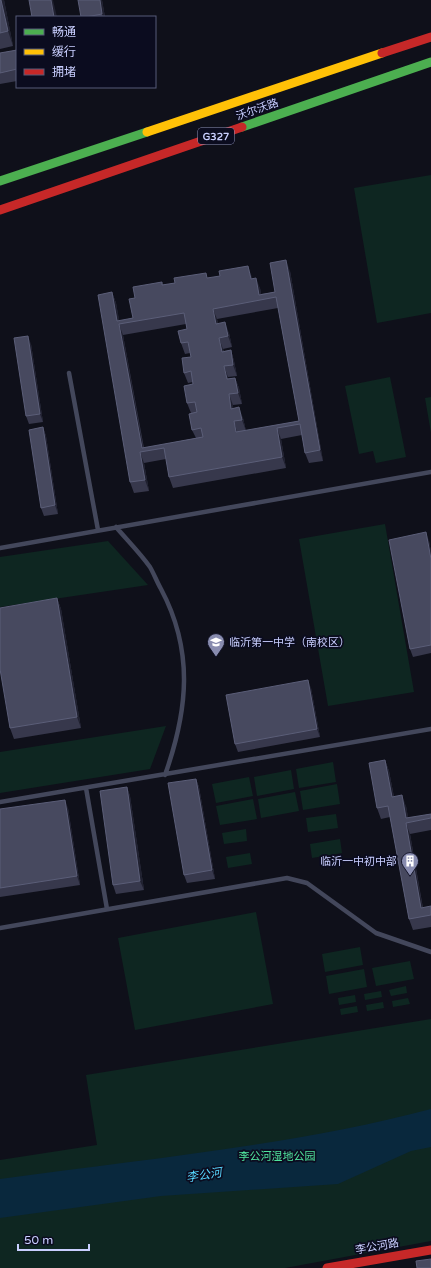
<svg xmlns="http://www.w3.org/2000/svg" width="431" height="1268" font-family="'Varela Round','Noto Sans SC',sans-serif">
<rect width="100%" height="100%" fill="#0f101a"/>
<!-- green -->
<path fill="#0e2621" d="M431,175V313L377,323L354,188Z
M390,377L406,457L376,463L373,451L359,454L345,386Z
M431,397V433L425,398Z
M385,524L414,692L328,706L299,539Z
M108,541L148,585L0,607V557Z
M166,726L150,769L0,793V752Z
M333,762L336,782L299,788L296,769Z
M291,770L294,789L257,796L254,777Z
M249,777L253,796L216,803L212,784Z
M337,784L340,804L303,810L300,791Z
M295,792L299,811L261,818L258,799Z
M253,799L257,819L220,825L216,806Z
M336,814L338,828L308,832L306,818Z
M246,829L247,841L224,844L222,833Z
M340,839L342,853L312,858L310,844Z
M250,853L252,864L228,868L226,857Z
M256,912L273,1004L135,1030L118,938Z
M360,947L363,965L325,972L322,954Z
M410,961L414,979L376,986L372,968Z
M364,969L367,987L329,994L326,976Z
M406,986L407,993L391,996L389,990Z
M381,991L382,997L365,1000L364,994Z
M355,995L356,1002L339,1005L338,998Z
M408,998L410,1004L393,1007L392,1001Z
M383,1002L384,1008L367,1011L366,1005Z
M357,1006L358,1012L341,1015L340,1009Z
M431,1019V1241L285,1268H0V1160L97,1145L86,1075Z"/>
<!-- water -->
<path fill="#09283d" d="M431,1109V1147L411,1151L338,1184L161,1196L0,1218V1179C144,1159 291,1146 431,1109Z"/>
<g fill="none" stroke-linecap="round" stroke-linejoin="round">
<!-- lane -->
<path stroke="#43475b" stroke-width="4.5" d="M69,373L98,530
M116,527C127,540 140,553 150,567C154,574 157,582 161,589C194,651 188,710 165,775
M0,548L431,472
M86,788L107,909
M0,802L431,729
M0,928L287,878L307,883L376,933L431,952"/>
<!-- fast -->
<path stroke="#4caf50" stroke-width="9" d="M242,127L431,62
M0,181L147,132"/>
<!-- slow -->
<path stroke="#ffc107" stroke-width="9" d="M147,132L382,53"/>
<!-- jam -->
<path stroke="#c62828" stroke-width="9" d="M382,53L431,37
M0,210L242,127
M327,1268L431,1250"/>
</g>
<!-- wall -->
<path fill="#37384c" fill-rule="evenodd" d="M0,0H4L13,46L0,49Z
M102,0L105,17H81Z
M17,50V81L0,84V53Z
M290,271L323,461L309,463L305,453L302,435L281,439L286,468L173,488L169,477L166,459L144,463L149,491L134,493L130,482L112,292L116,303L119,321L133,318L135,298L162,282L163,285L208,278H252L260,288L261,294L275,292ZM278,308L299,421L246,431L243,418L233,408V405L242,404L239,388L235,378L228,379V377L237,376L234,361L231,350L224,351L223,349L232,347L229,333L218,324L217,319ZM186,324L187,329L181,343L185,354L190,353L191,357L184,373L188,383L193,382V384L187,403L191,413L192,430L196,438L144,448L123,335Z
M31,344L43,422L29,424L26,416Z
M43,427L46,436L58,514L44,516L41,508Z
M429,541L431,552V653L413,657L410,649Z
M57,598L61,609L81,728L14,739L10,728Z
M311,688L320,737L238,752L235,744Z
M385,760L389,771L394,797L406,806L408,818L431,814V830L410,834L423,908L431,906V927L413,930L409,919L390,817L381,819L377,808Z
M196,779L199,787L215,879L187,883L184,875Z
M127,787L130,796L144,890L116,894L113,885Z
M68,808L80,885L0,897V809Z"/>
<!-- shaded-wall -->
<path fill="#202130" d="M1,0H4L13,46L8,31Z
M51,0H53L57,17H54Z
M100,0H102L105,17H103L102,14Z
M286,260L290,271L323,461L320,450Z
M248,266L252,277L254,289L251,279Z
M256,278L260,288L262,300L259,295Z
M112,292L116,303L120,324H119L123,335L144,452L142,448Z
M213,309L217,319L220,335L216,324Z
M225,322L229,333L232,347L228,336Z
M28,336L31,344L43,422L40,414Z
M219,338L223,349L226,362L222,352Z
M231,350L234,361L237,376L233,365Z
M224,366L228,377L230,390L227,379Z
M235,378L239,388L242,404L238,393Z
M229,394L233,405L235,419L231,409Z
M239,407L243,418L246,431L242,420Z
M234,421L237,432H236Z
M43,427L46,436L58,514L55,505Z
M277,428L281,439L286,468L282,457Z
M140,452L144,463L149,491L145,480Z
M426,532L429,541L431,552V559Z
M57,598L61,609L81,728L77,717Z
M308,680L311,688L320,737L317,729Z
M385,760L389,771L396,808L392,797Z
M196,779L199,787L215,879L212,870Z
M127,787L130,796L144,890L140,881Z
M402,795L406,806L409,822L406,818Z
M65,800L68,808L80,885L77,876Z
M406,823L410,834L424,916L421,908Z"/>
<!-- building -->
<path fill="#47495f" stroke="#5b5e78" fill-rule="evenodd" d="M0,0H1L8,31L0,33Z
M29,0H51L54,17H32Z
M78,0H100L102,14L86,17H81Z
M17,50V69L0,73V53Z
M286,260L320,450L305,453L300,424L277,428L282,457L169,477L164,448L140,452L145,480L130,482L98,295L112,292L117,321L133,318L129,299L135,298L133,287L162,282V285L175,283L174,278L206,273L207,278L220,276L219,271L248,266L251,279L256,278L259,295L275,292L270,263ZM276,297L299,421L236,432L234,421L242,420L239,407L231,409L229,394L238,393L235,378L227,379L224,366L233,365L231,350L222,352L219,338L228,336L225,322L216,324L213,309ZM184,313L187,329L178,331L181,343L188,342L191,357L182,358L184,373L191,371L193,384L184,386L187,403L195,402L197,412L189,414L192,430L201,428L203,437L142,448L119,324Z
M28,336L40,414L26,416L14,338Z
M43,427L55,505L41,508L29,430Z
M426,532L431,559V645L410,649L389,540Z
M57,598L77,717L10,728L0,669V608Z
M308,680L317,729L235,744L226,695Z
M385,760L392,797L402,795L406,818L431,814V818L406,823L421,908L431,906V915L409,919L388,806L377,808L369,763Z
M196,779L212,870L184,875L168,783Z
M127,787L140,881L113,885L100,791Z
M65,800L77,876L0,888V809Z
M431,1259V1268H417L416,1261Z"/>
<!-- icons -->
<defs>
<g id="school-pin" transform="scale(0.9)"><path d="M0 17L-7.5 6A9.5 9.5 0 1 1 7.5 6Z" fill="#888caf" stroke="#0b0c1f"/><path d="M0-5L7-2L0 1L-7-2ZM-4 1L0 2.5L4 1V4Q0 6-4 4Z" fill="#fff"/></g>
<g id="building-pin" transform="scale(0.9)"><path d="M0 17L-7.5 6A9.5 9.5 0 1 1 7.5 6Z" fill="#888caf" stroke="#0b0c1f"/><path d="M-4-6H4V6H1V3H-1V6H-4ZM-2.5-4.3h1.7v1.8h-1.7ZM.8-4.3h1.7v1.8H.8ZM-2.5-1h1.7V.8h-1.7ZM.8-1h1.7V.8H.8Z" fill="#fff"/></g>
</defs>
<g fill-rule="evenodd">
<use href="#school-pin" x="216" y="642"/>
<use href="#building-pin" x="410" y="861"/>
</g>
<g text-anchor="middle" stroke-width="3.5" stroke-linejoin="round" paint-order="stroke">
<!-- shield labels -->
<rect fill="#0b0c1f" stroke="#9094bc" stroke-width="1" x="198" y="128" width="36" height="16" rx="3"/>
<g font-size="10" font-weight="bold" fill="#c9cfff">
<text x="216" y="140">G327</text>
</g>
<!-- street labels -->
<g font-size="11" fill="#c9cfff" stroke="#0b0c1f">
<text transform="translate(257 109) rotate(-19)" y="4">沃尔沃路</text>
<text transform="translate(377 1246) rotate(-10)" y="4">李公河路</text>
</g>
<!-- poi labels -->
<g font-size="11" fill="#c9cfff" stroke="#0b0c1f" text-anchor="start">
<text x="229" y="646">临沂第一中学（南校区）</text>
<text x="397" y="865" text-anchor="end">临沂一中初中部</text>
</g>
<!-- park labels -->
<g font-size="11" fill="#50e49e" stroke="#0b0c1f">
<text x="277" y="1160">李公河湿地公园</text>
</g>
<!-- water labels -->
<g font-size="12" font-style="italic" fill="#57d7ff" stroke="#0b0c1f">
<text transform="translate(204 1175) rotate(-9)" y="4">李公河</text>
</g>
</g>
<!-- legend -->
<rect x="16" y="16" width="140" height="72" fill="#0b0c1f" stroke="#575a79"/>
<rect x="24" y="29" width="20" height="6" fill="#4caf50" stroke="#575a79"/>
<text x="52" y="36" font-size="12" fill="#c9cfff">畅通</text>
<rect x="24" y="49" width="20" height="6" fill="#ffc107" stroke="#575a79"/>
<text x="52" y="56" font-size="12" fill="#c9cfff">缓行</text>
<rect x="24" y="69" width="20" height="6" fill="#c62828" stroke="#575a79"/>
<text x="52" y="76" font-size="12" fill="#c9cfff">拥堵</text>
<!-- scale -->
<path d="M18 1244v6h71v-6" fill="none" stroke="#c9cfff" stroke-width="2"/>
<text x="24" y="1244" font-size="12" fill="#c9cfff" stroke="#0b0c1f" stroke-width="3" paint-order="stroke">50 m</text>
</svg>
